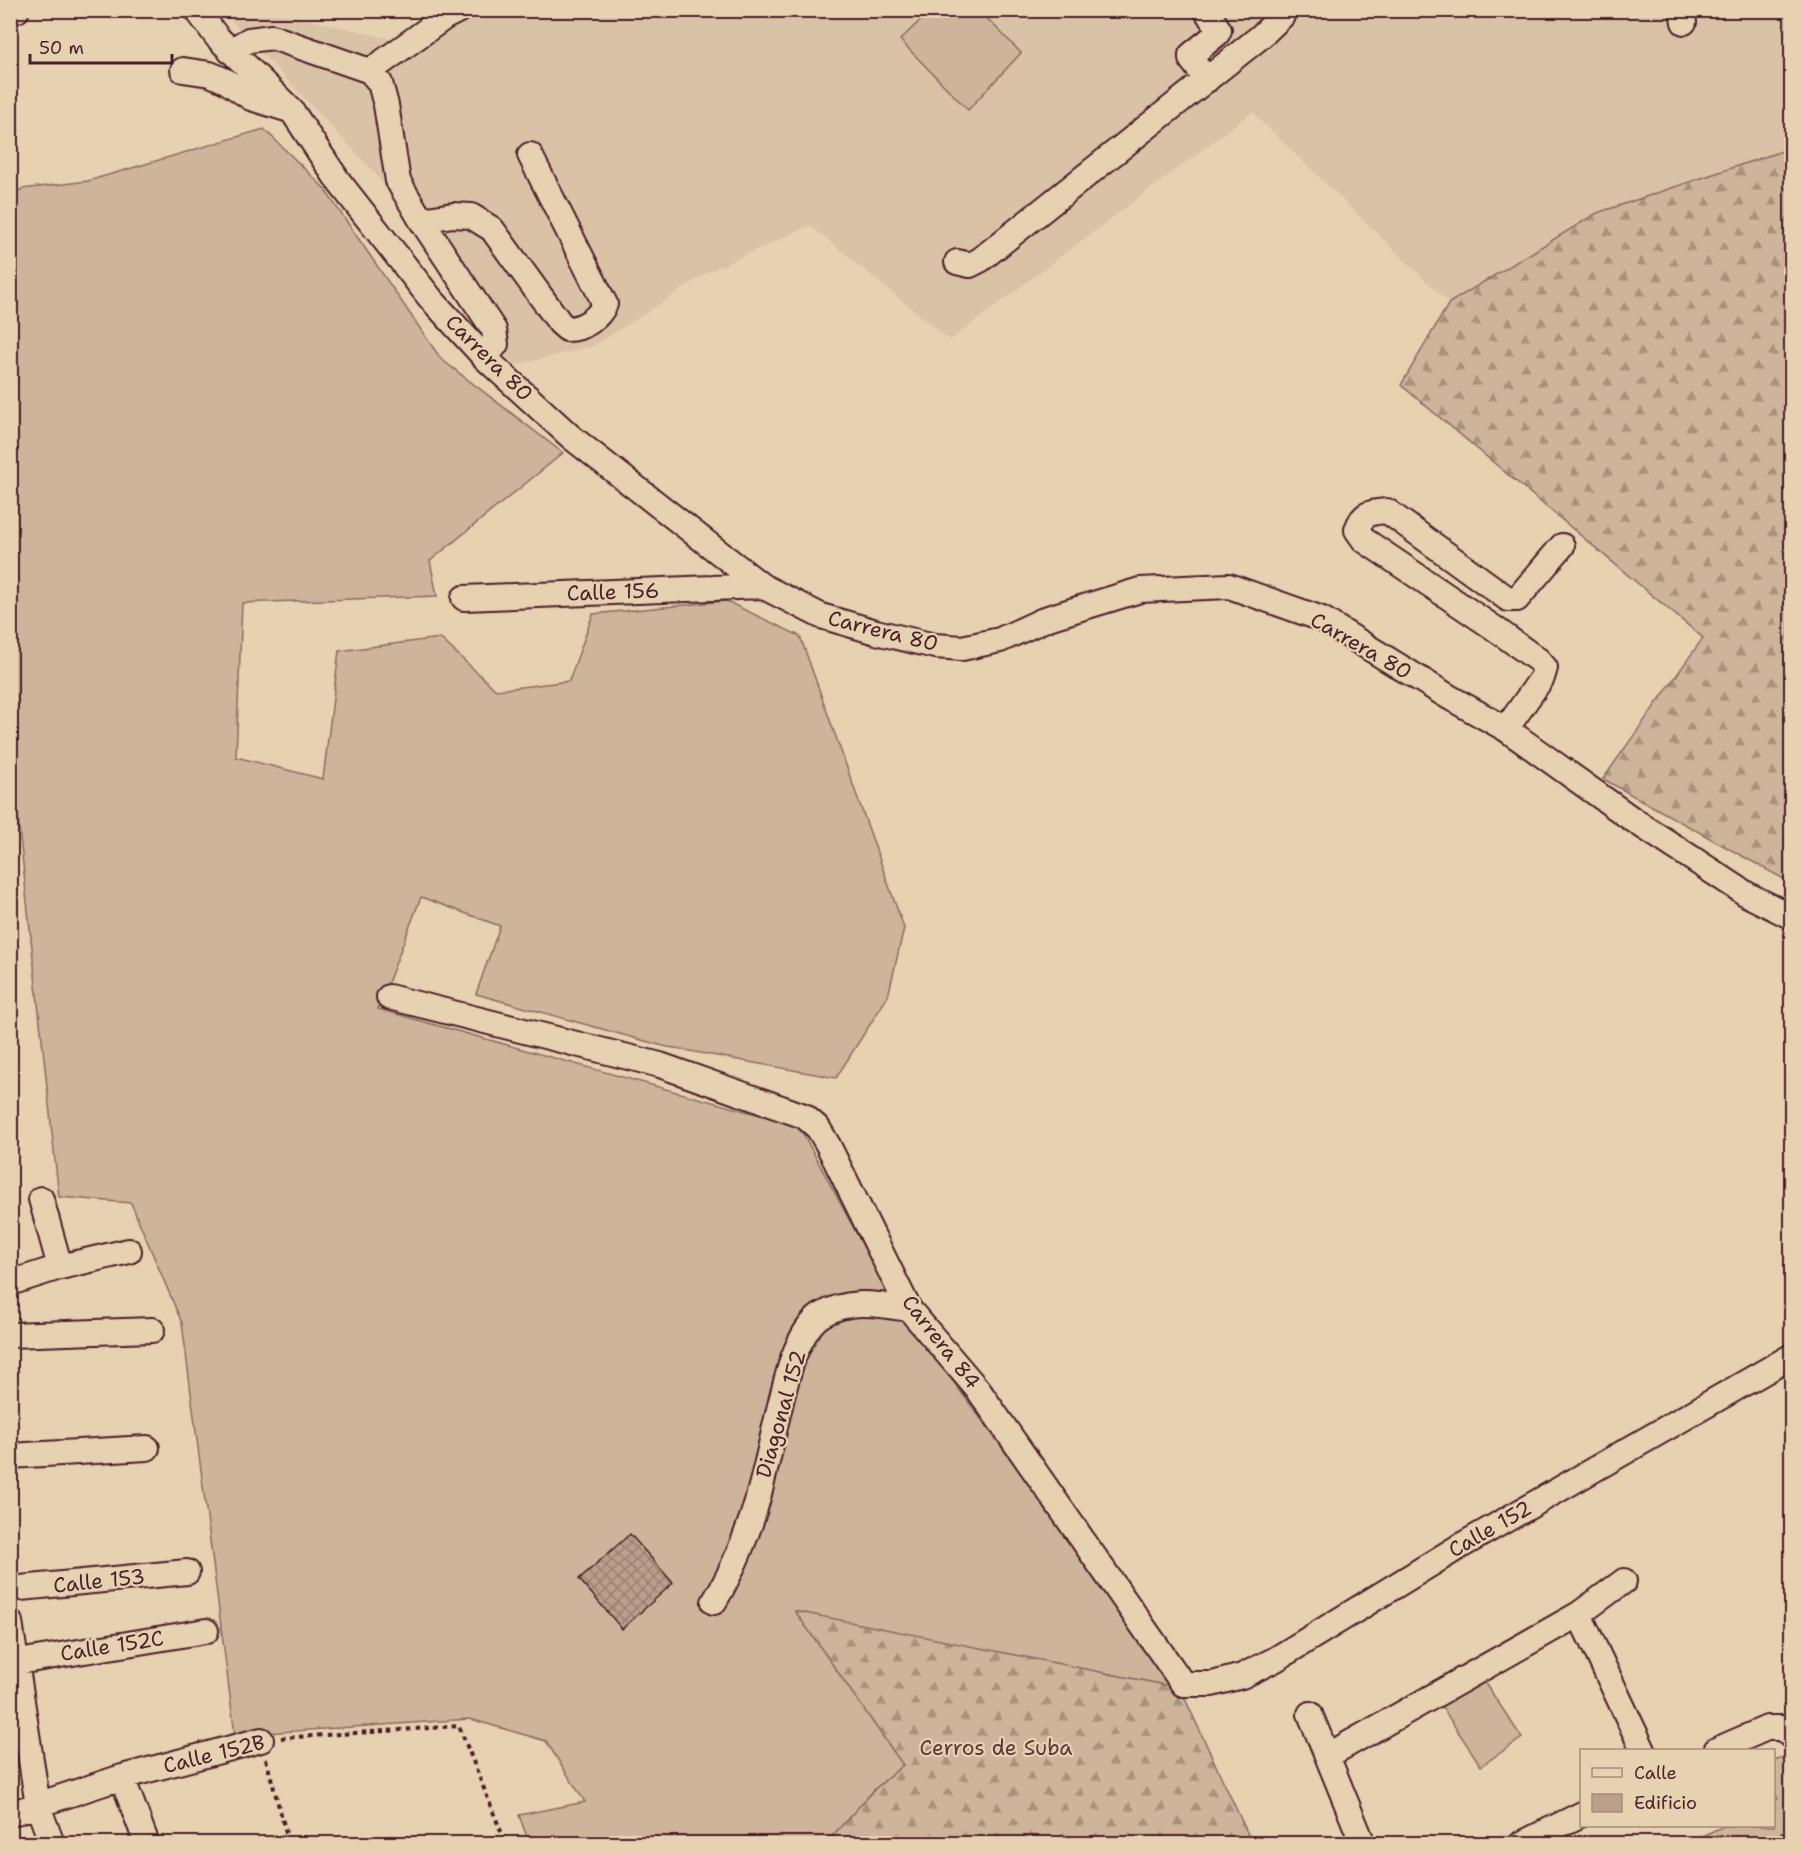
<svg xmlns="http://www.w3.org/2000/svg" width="1802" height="1854" font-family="'Shantell Sans',sans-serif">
<defs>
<pattern id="forest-firs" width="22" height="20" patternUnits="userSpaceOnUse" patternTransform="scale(1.5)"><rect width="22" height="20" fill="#cdb49a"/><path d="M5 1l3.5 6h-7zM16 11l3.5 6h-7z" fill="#a8927e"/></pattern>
<pattern id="park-tufts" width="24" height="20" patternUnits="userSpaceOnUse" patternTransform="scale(1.5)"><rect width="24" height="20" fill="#cdb49a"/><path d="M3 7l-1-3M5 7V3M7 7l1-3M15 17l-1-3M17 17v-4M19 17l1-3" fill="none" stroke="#a8927e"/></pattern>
<pattern id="building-cross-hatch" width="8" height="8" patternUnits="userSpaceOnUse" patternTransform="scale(1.5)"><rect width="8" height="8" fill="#ba9f8b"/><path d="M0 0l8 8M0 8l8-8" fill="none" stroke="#998172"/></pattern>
</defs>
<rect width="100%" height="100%" fill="#e6d1b0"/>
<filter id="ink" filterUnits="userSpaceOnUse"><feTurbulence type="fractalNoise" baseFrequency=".0167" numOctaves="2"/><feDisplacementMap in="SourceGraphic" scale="12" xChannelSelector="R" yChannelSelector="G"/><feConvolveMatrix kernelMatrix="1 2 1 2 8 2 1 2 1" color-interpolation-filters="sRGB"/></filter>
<g filter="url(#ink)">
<!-- built -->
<path fill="#d9c2a5" d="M447,10L1791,11V148L1597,213L1449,303L1252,112L950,340L810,225L706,273L643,315L593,346L515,365L496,344L451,277L375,173L222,11H271L396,40Z"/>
<!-- grass -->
<path fill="#cdb49a" stroke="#8c6a62" stroke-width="1.5" d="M930,11H980L1021,53L968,110L900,40Z
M264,129L323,187L441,359L563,453L430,561L437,596L242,603L236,757L323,779L339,651L440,638L496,690L569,681L593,614L726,601L800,636L904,928L888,996L836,1078L663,1046L476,994L500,926L421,897L378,1009L799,1126L890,1296L1180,1688L796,1612L903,1765L875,1789L826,1843H529L519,1815L585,1802L546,1741L470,1719L235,1735L182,1323L131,1203L59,1197L10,745V196L22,189L88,181Z
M1482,1678L1522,1738L1481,1766L1441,1706Z"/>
<!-- forest -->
<path fill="url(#forest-firs)" stroke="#8c6a62" stroke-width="1.5" d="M1791,148H1792L1791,883L1603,779L1703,638L1401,385L1449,303L1597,213Z
M795,1611L1180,1688L1252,1843H826L875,1789L903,1765Z"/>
<!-- park -->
<path fill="url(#park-tufts)" stroke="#8c6a62" stroke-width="1.5" d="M1783,1757L1791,1774V1843H1686L1724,1826H1774V1802L1778,1799L1774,1791V1760Z"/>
<!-- building -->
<path fill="url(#building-cross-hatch)" stroke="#4a1f2b" stroke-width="1.5" d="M630,1534L673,1583L622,1629L579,1579Z"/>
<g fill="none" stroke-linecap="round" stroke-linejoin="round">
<!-- minor casing -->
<g stroke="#4a1f2b" stroke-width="28">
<path id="minor" d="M197,10L217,37L292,111L339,182L431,299L485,358L571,437L762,586L821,616L876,632L935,646L962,648L1000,640L1048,618L1140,590L1229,586L1322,619L1449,697L1506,729L1632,819L1748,895L1792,917
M1206,10L1219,30L1217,34L1191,55V59L1207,80
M1682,10L1684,22
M10,13L17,10
M230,51L249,40L272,37L370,71L380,83L386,105L398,181L421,220L494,330L496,344L485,358
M183,70L210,74L226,81L251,98L290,110
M370,71L445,17L459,10
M421,220L453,215L471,216L492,229L560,323L567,329C583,329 599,318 605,304L530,155
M957,262L970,265L980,260L1260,37L1282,16L1284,10
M464,598L762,586
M1506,729L1542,678L1545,668L1538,660L1494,628L1364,540L1357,530C1362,513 1371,512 1387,511L1508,599H1517L1562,546
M389,997L660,1065L804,1116L818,1128L828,1145L909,1309L979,1391L1183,1684H1212L1242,1676L1276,1659L1457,1548L1792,1356
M41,1199L60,1267
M10,1283L60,1267L129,1251
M10,1335L152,1330
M10,1456L147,1448
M10,1589L187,1572
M714,1602C730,1576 742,1547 752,1518C769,1466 776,1410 793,1358C798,1345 808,1324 820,1316C848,1298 878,1304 909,1309
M1579,1614L1643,1750
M10,1622L38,1806L52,1844
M18,1662L206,1631
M1310,1714L1363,1844
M1716,1750L1767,1728H1782L1792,1737
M1327,1756L1579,1614L1624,1581
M122,1777L147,1844
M10,1814L122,1777L261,1740
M1521,1844L1582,1814"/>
</g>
<!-- path -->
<path stroke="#4a1f2b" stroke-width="4" stroke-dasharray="4.5 4.5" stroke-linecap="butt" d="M281,1738L459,1726L506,1844
M266,1759L289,1844
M1777,1844L1792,1814"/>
<!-- minor -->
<use href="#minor" stroke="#e6d1b0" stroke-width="24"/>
</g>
</g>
<g text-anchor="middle" stroke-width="4.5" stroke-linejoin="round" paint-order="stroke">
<!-- street labels -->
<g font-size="21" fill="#4a1f2b" stroke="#e6d1b0">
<text transform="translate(489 358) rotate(45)" y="7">Carrera 80</text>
<text transform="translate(613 592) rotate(-2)" y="7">Calle 156</text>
<text transform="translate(883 631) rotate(14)" y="7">Carrera 80</text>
<text transform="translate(1361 646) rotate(30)" y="7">Carrera 80</text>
<text transform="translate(941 1342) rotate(52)" y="7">Carrera 84</text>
<text transform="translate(781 1414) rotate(-74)" y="7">Diagonal 152</text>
<text transform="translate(1490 1529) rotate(-30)" y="7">Calle 152</text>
<text transform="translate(99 1581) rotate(-6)" y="7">Calle 153</text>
<text transform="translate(112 1646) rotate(-9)" y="7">Calle 152C</text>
<text transform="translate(214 1754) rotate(-14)" y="7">Calle 152B</text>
</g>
<!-- park labels -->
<g font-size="21" fill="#5e353c" stroke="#e6d1b0">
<text x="996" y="1755">Cerros de Suba</text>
</g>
</g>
<!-- margin -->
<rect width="1802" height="1854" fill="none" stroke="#e6d1b0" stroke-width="36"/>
<rect x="18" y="18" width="1766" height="1818" fill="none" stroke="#4a1f2b" stroke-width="2" filter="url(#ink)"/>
<!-- legend -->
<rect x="1580" y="1749" width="195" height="78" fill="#e6d1b0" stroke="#a88a7b" stroke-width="1.5"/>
<rect x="1592" y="1768" width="30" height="9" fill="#e6d1b0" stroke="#a88a7b" stroke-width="1.5"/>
<text x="1634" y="1779" font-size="18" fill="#4a1f2b">Calle</text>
<rect x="1592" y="1794" width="30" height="18" fill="#ba9f8b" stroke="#a88a7b" stroke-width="1.5"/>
<text x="1634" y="1809" font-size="18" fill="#4a1f2b">Edificio</text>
<!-- scale -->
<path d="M30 54v9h142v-9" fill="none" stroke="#4a1f2b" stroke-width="3"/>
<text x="39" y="54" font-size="18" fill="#4a1f2b" stroke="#e6d1b0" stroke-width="4.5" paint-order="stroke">50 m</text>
</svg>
